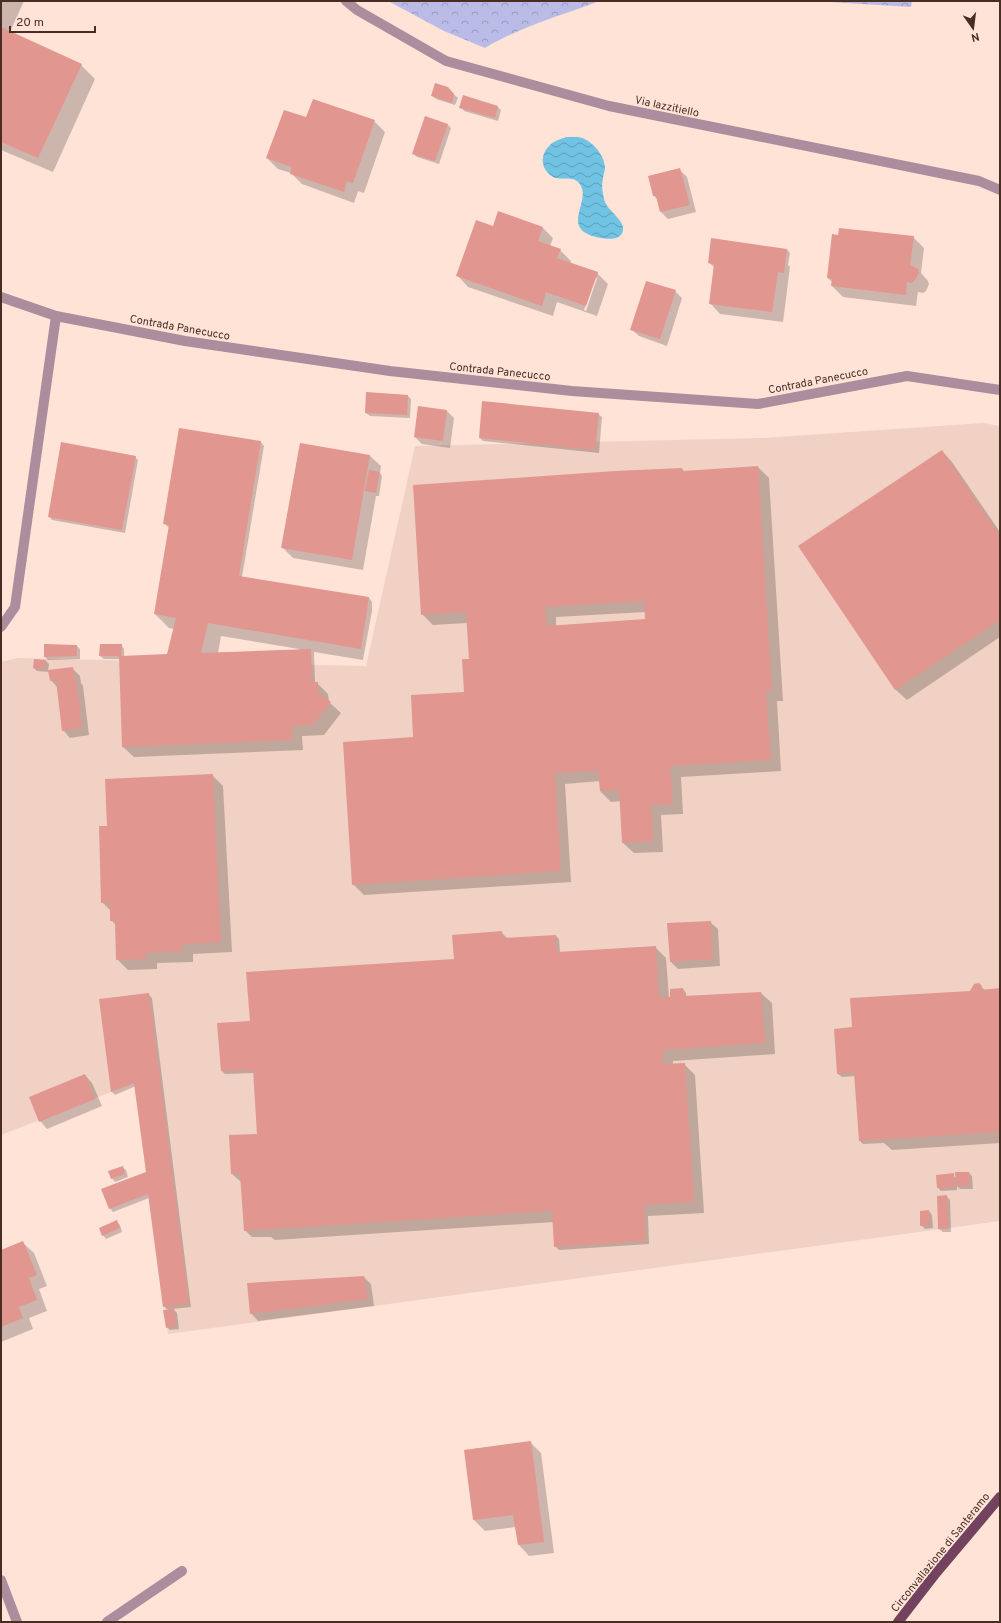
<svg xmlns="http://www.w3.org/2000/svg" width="1001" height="1623" font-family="Overpass,sans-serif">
<defs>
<pattern id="forest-crowns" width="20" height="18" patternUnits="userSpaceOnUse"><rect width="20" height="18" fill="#babbe6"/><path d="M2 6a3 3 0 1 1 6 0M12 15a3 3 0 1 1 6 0" fill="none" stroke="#9998ba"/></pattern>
<pattern id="water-waves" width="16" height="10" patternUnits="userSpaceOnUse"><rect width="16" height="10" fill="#70c3e3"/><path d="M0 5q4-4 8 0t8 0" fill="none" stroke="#5e9fb8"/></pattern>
</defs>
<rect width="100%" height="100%" fill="#ffe3d7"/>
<!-- built -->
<path fill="#f0d1c4" d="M983,423L1000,426V1221L168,1334L134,1083L1,1135V662L18,658L366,666L415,446L764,438Z"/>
<!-- forest -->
<path fill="url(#forest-crowns)" d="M388,1H600C562,15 520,27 485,48L444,31Z
M813,1H912L911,7Z"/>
<!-- water -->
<path fill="url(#water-waves)" d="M566,137C570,137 574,137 578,137C591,139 604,154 605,167C605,171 603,175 603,179C601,186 603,195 605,202C609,213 630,223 621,235C616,240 607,239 601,238C556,230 594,201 579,183C572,174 557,183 549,174C540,166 541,153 550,145C554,141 561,139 566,137Z"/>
<!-- shadow -->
<path fill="#0003" fill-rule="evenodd" d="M1,1H24L10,32L81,65L95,79L53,172L1,150Z
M447,88L458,98L455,105L436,99L433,96Z
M461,107H498L501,110L498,121L464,111Z
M307,119L374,121L385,132L364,193L358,191L354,203L302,184L291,173L278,169L267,158Z
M447,124L451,128L439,164L417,157L414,154Z
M680,170L687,177L696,212L668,219L661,212L658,200L654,196Z
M494,227H542L553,238L550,246L560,250L571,261L570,263L597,273L608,284L597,316L557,302L553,316L468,287L458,276ZM595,278H597L586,311L584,310Z
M913,237L924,248L921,273L928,281L929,284L926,291L923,293L918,292L916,306L843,297L832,286L833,283L828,278Z
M787,249L790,253L788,265L790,267L783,322L720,314L710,303L714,267L709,263Z
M675,291L682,298L667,346L639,336L631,329Z
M408,396L411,399L410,418L370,416L366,413Z
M483,402L598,414L602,417L599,453L483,441L480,438Z
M447,411L454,418L450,448L422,444L415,437Z
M239,439L261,442L264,446L242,577L369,598L372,602V611L363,660L314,652L315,683H317L328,694L329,702L341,713L324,735L302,736L303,750L134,757L123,747L120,659H104L100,656L121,645L124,649V657L168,655L174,629L169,628L155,614L170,529L164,523ZM221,636L299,649V650L218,653Z
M300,444L370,456L381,466L380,473L382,476L379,496H376L363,570L293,558L282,547Z
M942,451L952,462L1000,532V637L907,700L896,690L800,547Z
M135,457L138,460L125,533L52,520L49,516Z
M758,467L769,478L783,701H777L781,771L681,777L683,814L661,815L663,852L634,853L623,843L621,801L611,802L600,791V781L565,784L571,882L364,895L353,884L414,738L465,693L470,660L467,623L433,625L422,614L682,469L685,472ZM645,612L646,620L556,626V617Z
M77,646L80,649V659L48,660L45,657Z
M46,661L49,664L48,671L72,668L80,676L81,683L83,686L89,735L70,738L63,730L57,687L51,680L50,672L37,671L34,668Z
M212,775L223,786L232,952L193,954V962L157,963V969L128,970L117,959L116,925L111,920V911L102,902L108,827Z
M710,922L718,929L720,966L678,969L671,962Z
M502,933L508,939L556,936L559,939L560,953L655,947L666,958L669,998L683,989L686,993V997L761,993L772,1003L775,1054L673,1061V1065L684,1064L695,1075L704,1213L648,1216L649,1244L559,1250L555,1246L554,1222L275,1240L271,1237H252L245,1230L242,1181H240L232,1174L258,1135L254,1073L225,1074L222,1071L249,1022L456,959Z
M979,985L985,990L1000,989V1143L892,1150L884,1143L863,1144L860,1141L855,1076L842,1077L838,1074L853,1028L971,991Z
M148,994L152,998L191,1307L173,1309L177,1313L179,1329L170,1330L167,1327L168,1310L164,1306L149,1198L113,1212L110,1208L147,1172L136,1086L115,1095L111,1091Z
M85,1075L92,1083L102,1106L47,1129L40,1121Z
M122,1167L126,1170L128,1177L115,1182L112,1178Z
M969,1173L972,1176L973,1189H960L957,1186V1190L941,1191L938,1188L953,1175L956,1178Z
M946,1196L950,1200L951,1232H943L939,1229Z
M929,1211L932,1215L933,1228L925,1229L921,1225V1212Z
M116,1221L120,1225L122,1232L106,1239L103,1235Z
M23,1243L34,1253L47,1286L39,1289L47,1311L29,1318L33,1329L1,1342V1251Z
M364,1277L371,1284L374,1306L258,1321L251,1313Z
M530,1442L541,1453L554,1553L529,1556L519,1545L516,1527L485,1531L474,1520L465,1450Z"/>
<!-- building -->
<path fill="#e29690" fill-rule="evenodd" d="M1,27L82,64L38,158L1,142Z
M435,83L448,87L454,94L452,103L431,96Z
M463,95L498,106L495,118L459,108Z
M313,99L375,120L353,183L347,181L344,192L290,174L292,167L266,158L284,110L306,117Z
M425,116L448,124L435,161L412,154Z
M680,168L690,205L660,212L656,196H653L648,176Z
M498,211L543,227L538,241L561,249L557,258L598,272L586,306L546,292L542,306L456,276L476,220L493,226Z
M839,228L914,236L910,265L918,269L919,273L915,280L912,283L907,282L906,295L831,286L832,279L827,278L832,234L838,235Z
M711,238L787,249L784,273L778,272L772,312L709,304L714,264L708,263Z
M646,281L676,290L660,339L630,330Z
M366,392L408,395L407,415L365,413Z
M482,401L599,413L595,450L479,438Z
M418,406L447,410L443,441L414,437Z
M179,428L261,441L239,576L369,597L361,649L208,623L201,653L311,649L312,682H318V692L331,702L313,725L292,726L293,740L122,747L119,656H99L100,644H122L121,656L167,654L176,618L154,614L169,525L163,524Z
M61,442L136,456L122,530L48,517Z
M300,443L370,455L352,560L281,548Z
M942,450L1000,536V620L895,690L798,546Z
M758,466L772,690L766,691L771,760L670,766L673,804L651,805L653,841L622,843L619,790L600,791L598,771L555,773L561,871L352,885L343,742L413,737L411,695L464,692L462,659H469L466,612L421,615L413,485L615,471L682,468L683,471ZM644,601L645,619L547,626L545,607Z
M369,470L380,472L376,493L365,491Z
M44,644L77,645V656L44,657Z
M34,659L46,660L45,669L33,668Z
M73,667L74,678H76L82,728L62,731L56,680L50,681L48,670Z
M213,774L221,942L182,944L183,951L146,953L147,959L116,960L115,921H110V903H101L99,826H107L105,779Z
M711,921L713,959L670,962L667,923Z
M502,931V938L556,935L557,952L656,946L659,998L670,997V989L683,988L684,996L761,992L765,1043L663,1050V1064L685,1063L694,1202L644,1205L646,1241L554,1247L552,1211L244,1231L240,1174H231L229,1135L257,1134L253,1070L221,1071L217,1023L250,1021L246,972L454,959L452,935Z
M979,983L982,986V990L1000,988V1132L859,1141L854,1073L837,1074L834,1029L852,1027L850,998L970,991L974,984Z
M149,993L189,1304L163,1307L148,1194L109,1209L101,1189L146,1172L134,1083L111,1092L99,999Z
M85,1074L95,1099L39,1122L29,1097Z
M123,1166L125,1174L111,1179L108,1171Z
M955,1172H969L970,1186H956Z
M954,1173V1187L937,1188L936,1175Z
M947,1195L948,1229H938L937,1196Z
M929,1210L930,1225L920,1226V1211Z
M117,1220L120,1228L102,1236L99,1228Z
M23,1241L37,1275L29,1278L37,1300L19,1307L23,1318L1,1327V1250Z
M364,1276L368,1299L250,1314L247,1283Z
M174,1309L176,1326L166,1328L163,1310Z
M531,1441L544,1542L518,1545L513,1515L473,1520L464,1450Z"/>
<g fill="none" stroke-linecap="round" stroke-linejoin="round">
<!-- minor -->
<path stroke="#ab8d9d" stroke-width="10" d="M346,1L357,10L446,61L609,106L979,181L1000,190
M1,297L56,316L185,341L390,371L572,391L758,404L907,376L1000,390
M1,627L15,607L56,316
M1,1580L17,1622
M107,1622L182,1571"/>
<!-- major -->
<path stroke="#73425f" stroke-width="10" d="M898,1622L936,1573L1000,1497"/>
</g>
<g text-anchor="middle" stroke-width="3" stroke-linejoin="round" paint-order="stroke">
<!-- street labels -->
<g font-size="11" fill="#482e22" stroke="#ffe3d7">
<text transform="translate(667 106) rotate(12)" y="4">Via Iazzitiello</text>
<text transform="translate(180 327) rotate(10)" y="4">Contrada Panecucco</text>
<text transform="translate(500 371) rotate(6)" y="4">Contrada Panecucco</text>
<text transform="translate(818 380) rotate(-11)" y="4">Contrada Panecucco</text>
<text transform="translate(940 1552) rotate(-51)" y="4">Circonvallazione di Santeramo</text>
</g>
</g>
<!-- border -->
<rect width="1001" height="1623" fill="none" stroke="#482e22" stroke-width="4"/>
<!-- north arrow -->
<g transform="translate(973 28) rotate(166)" stroke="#ffe3d7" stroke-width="3" paint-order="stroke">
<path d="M0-3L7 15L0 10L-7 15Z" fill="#482e22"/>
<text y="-6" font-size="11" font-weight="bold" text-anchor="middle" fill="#482e22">N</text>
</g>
<!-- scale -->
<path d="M10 26v6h85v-6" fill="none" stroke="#482e22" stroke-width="2"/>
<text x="16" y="26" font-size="12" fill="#482e22" stroke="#ffe3d7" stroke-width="3" paint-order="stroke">20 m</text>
</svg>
